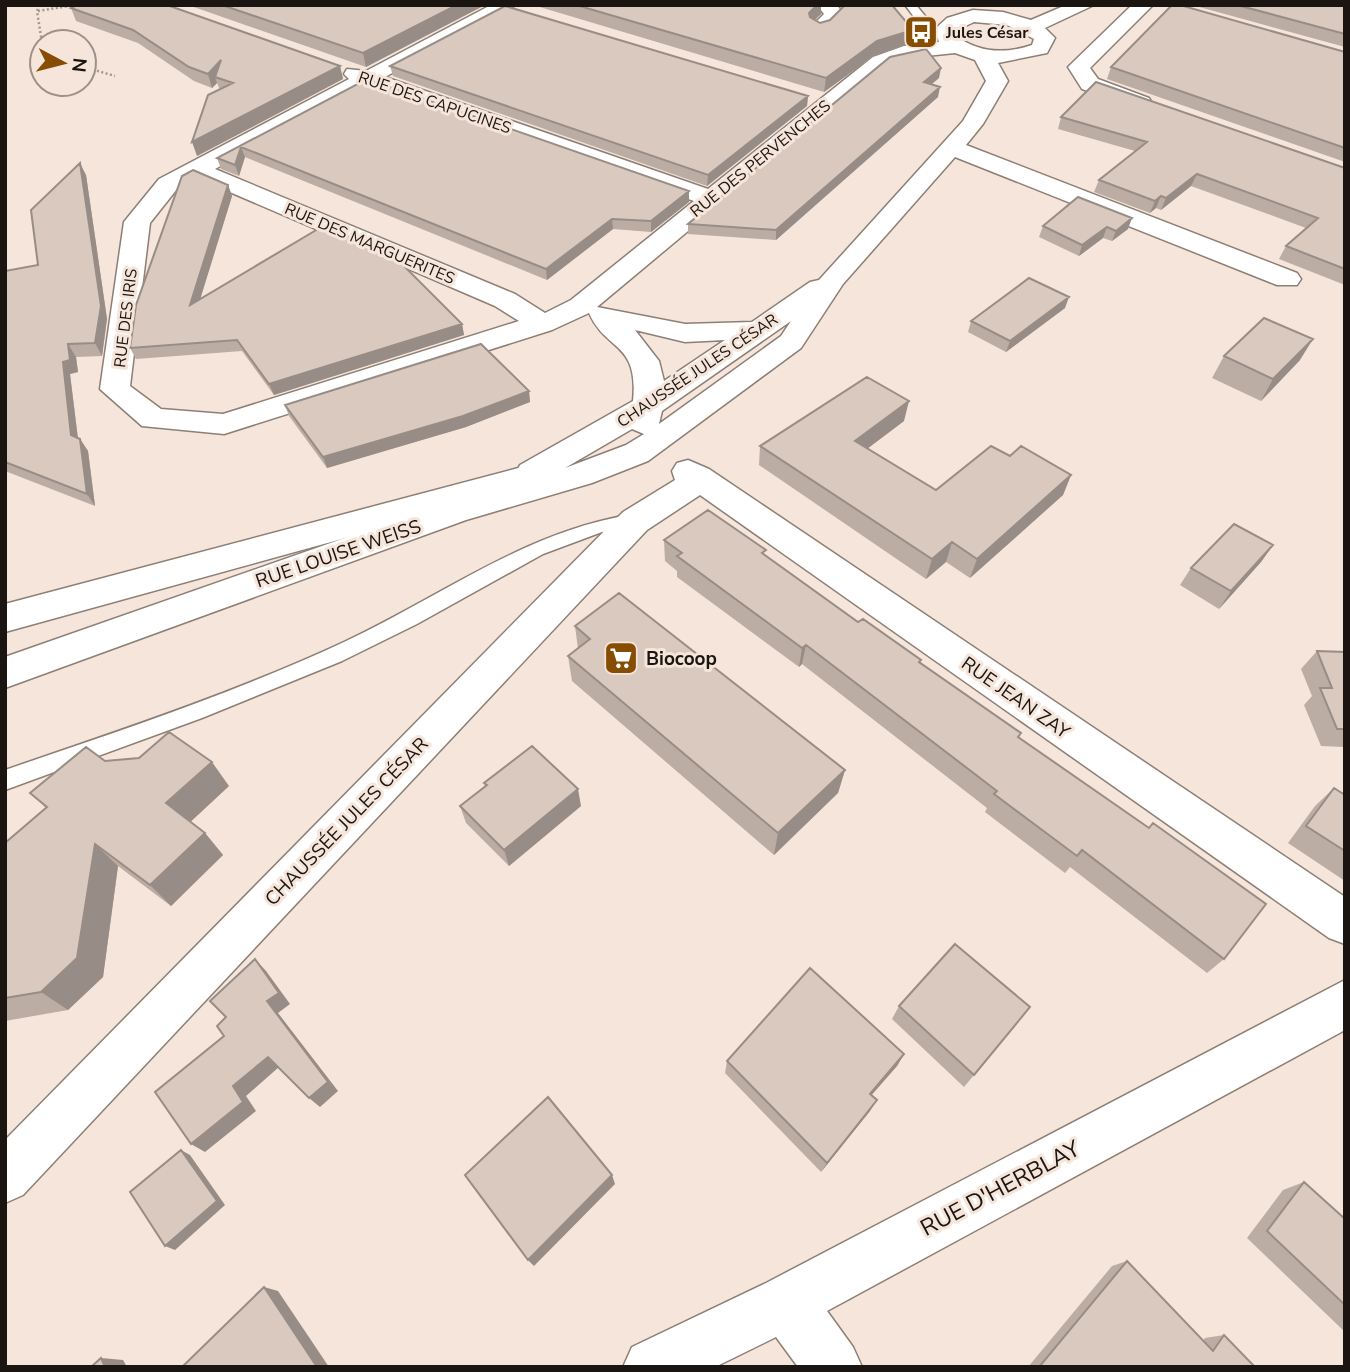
<svg xmlns="http://www.w3.org/2000/svg" width="1350" height="1372" font-family="'Nunito Sans',sans-serif">
<rect width="100%" height="100%" fill="#f5e5da"/>
<g fill="none" stroke-linecap="round" stroke-linejoin="round">
<!-- lane casing -->
<g stroke="#8d7f75" stroke-width="3">
<path id="lane" d="M905,5H916L934,27L950,36V40C930,42 916,19 905,5Z
M635,514L642,516L644,521L642,526L602,532L543,554L417,624L342,661L202,718L5,790V770C119,731 234,693 344,642C441,597 527,530 635,514Z"/>
</g>
<!-- street casing -->
<g stroke="#8d7f75" stroke-width="3">
<path id="street" d="M491,5L514,6L385,77L708,189L873,57L904,46L939,42L935,29L947,18L973,10L1003,12L1031,20L1066,5H1094L1045,28L1055,38L1047,53L998,63L1008,81L983,124L966,145L1297,273L1301,279L1297,285H1277L955,157L843,284L801,348L648,461L592,483L466,520L5,688V657L442,504L521,481L516,473L520,465L633,401C639,341 606,352 589,313L552,330L224,434L142,426L100,389L124,222L128,217L159,179L349,79L344,74L347,69L366,71ZM974,22L1007,25L1034,39L1032,45C1005,54 979,53 956,36L955,31ZM955,53L975,60L986,81L963,121L819,280L810,282L752,322L685,324L597,307L887,65L907,58ZM369,86L694,201L571,300L545,313L515,294L215,169ZM197,178L495,306L519,321L223,414L161,409L130,386L150,223L177,189ZM791,321L781,336L659,424L662,411ZM635,330L685,342L725,340L664,381L659,361ZM632,429L644,434L626,445L565,468Z
M817,5H837L844,15L827,32L820,34L810,28L824,14Z
M1132,5H1153L1090,68L1098,79L1149,98L1152,103L1141,110L1082,89L1068,67Z
M688,460L709,469L1345,897V944L1329,938L700,495L647,530L23,1195L5,1203V1140L623,512L675,480L672,471L677,463Z
M1345,980V1030L827,1311L853,1347L862,1367H798L776,1337L715,1367H623L632,1347L766,1283Z"/>
</g>
<!-- highway casing -->
<g stroke="#8d7f75" stroke-width="3">
<path id="highway" d="M522,467L534,470L538,478L534,486L5,632V604Z"/>
</g>
<!-- path -->
<path stroke="#a3978e" stroke-width="2.5" stroke-dasharray="2 2.5" stroke-linecap="butt" d="M40,5L37,11L42,43
M38,11L75,5
M84,67L115,76"/>
<!-- lane -->
<use href="#lane" fill="#fff" fill-rule="evenodd"/>
<!-- street -->
<use href="#street" fill="#fff" fill-rule="evenodd"/>
<!-- highway -->
<use href="#highway" fill="#fff" fill-rule="evenodd"/>
</g>
<!-- wall -->
<path fill="#bbada4" d="M188,5H485L366,67Z
M533,5H821V14L815,20L820,23L830,20L842,8L840,5H892L911,43L875,55L824,92Z
M1192,5H1345V47Z
M71,8L340,66L343,79L197,156L220,90L217,83L212,88L194,81L138,43L76,21Z
M1345,52V162L1107,79L1111,67Z
M390,66L808,96L807,106L707,186L393,76Z
M939,78L932,84L938,97L776,240L688,234V224Z
M367,79L689,202L651,232L613,229L547,280L245,157L239,176L221,169L217,158Z
M1061,117L1345,168V285L1279,259L1286,246L1306,228L1191,186L1161,210L1156,208L1150,213L1094,192L1099,180L1135,151L1058,129Z
M86,175L107,319L102,356L76,357L78,372L70,374L78,438L80,439L88,451L95,506L5,471V271L38,265Z
M228,185L232,196L200,299L462,324L464,335L274,395L242,351L136,359L130,348Z
M1078,197L1128,229L1112,241L1103,238L1079,256L1039,237L1043,226Z
M1065,308L1006,352L968,332L971,321Z
M1224,356L1300,360L1261,401L1212,378Z
M529,391L530,402L466,427L327,468L289,416L285,405Z
M904,421L868,448L936,490L1010,456L1071,475L1063,495L970,578L946,562L926,579L759,465L760,446Z
M664,540L765,556L858,622L920,663L1021,733L1019,737L1224,959L1207,973L1070,867L1065,873L985,812L987,808L802,664L799,667L677,577V571L665,561Z
M1273,545L1261,562L1219,609L1180,585L1191,568Z
M575,626L845,770L838,793L774,855L572,681L568,656L578,649Z
M1317,651L1345,652V747L1321,746L1304,705L1312,696L1301,669Z
M484,783L581,806L509,866L466,823L460,806L485,787Z
M229,786L190,822L205,833L223,855L171,906L118,866L103,977L68,1010L5,1021V843L46,808L30,793Z
M1334,788L1345,795V881L1288,843L1315,806Z
M899,1006L974,1075L964,1087L892,1019Z
M904,1054L897,1066L871,1095L870,1111L821,1172L725,1073L727,1061Z
M1304,1182L1345,1219V1332L1247,1238L1283,1190Z
M1127,1261L1203,1341L1205,1338L1224,1335L1255,1367H1028L1112,1266Z"/>
<!-- shaded-wall -->
<path fill="#988d86" d="M457,5H485L366,67L363,53Z
M817,5H821V14L808,26L809,13Z
M913,30L911,43L875,55L824,92L826,78L877,41Z
M221,60L215,77L217,83L212,88L208,74Z
M340,66L343,79L197,156L192,142Z
M941,68L939,78L922,92L924,82Z
M940,87L938,97L776,240V230Z
M808,96L807,106L707,186L708,175Z
M241,147L245,157L239,176L235,165Z
M80,163L86,175L107,319L102,356L95,343Z
M1197,174L1191,186L1161,210L1166,198Z
M228,185L232,196L195,316L190,305Z
M689,191V202L651,232V221Z
M1161,196L1156,208L1150,213L1155,201Z
M1132,218L1128,229L1112,241L1116,231Z
M612,219L613,229L547,280L546,269Z
M1107,227L1103,238L1079,256L1082,245Z
M1069,297L1065,308L1006,352L1010,341Z
M462,324L464,335L274,395L269,384Z
M1313,339L1300,360L1261,401L1273,379Z
M68,344L76,357L78,372L70,374L79,448L71,435L63,362Z
M529,391L530,402L466,427L327,468L323,457Z
M909,401L904,421L851,461L855,441Z
M80,439L88,451L95,506L87,494Z
M1071,475L1063,495L970,578L977,559Z
M952,542L946,562L926,579L932,559Z
M1273,545L1261,562L1219,609L1231,591Z
M806,645L802,664L799,667L802,648Z
M212,762L229,786L185,827L166,803Z
M845,770L838,793L774,855L778,833Z
M578,789L581,806L509,866L504,850Z
M205,833L223,855L171,906L150,885Z
M95,844L118,866L103,977L68,1010L41,992Z
M255,959L266,971L290,1004L278,1013L338,1091L320,1107L309,1098L267,1001Z
M904,1054L897,1066L863,1105L870,1094Z
M268,1057L279,1067L246,1096L256,1111L205,1152L191,1144L233,1086Z
M877,1100L870,1111L821,1172L827,1163Z
M181,1150L190,1155L225,1205L175,1250L165,1246Z
M612,1175L615,1184L534,1266L528,1260Z
M264,1287L278,1291L329,1367H317Z
M101,1358L123,1360L127,1367H105Z"/>
<!-- building -->
<path fill="#d9c9bf" stroke="#988d86" stroke-width="2" d="M77,5H167L340,66L192,142L208,95L233,83L215,77L221,60L208,74L189,67L133,30L71,8Z
M222,5H457L363,53Z
M576,5H817L809,13L810,17L820,23L830,20L845,5H892L913,30L877,41L826,78Z
M1172,5H1180L1345,52V148L1111,67Z
M1237,5H1345V34Z
M505,6L808,96L708,175L390,66Z
M926,49L941,68L924,82L940,87L776,230L688,224L890,57Z
M367,79L689,191L651,221L612,219L546,269L241,147L235,165L217,158Z
M1096,82L1345,168V269L1286,246L1318,218L1197,174L1166,198L1161,196L1155,201L1099,180L1147,142L1061,117Z
M80,163L101,306L95,343L68,344L70,360L63,362L71,435L80,439L87,494L5,462V271L38,265L31,210Z
M193,170L228,185L190,305L323,226L394,256L462,324L269,384L237,340L130,348L136,305L182,176Z
M1078,197L1132,218L1116,231L1107,227L1082,245L1043,226Z
M1029,278L1069,297L1010,341L971,321Z
M1264,318L1313,339L1273,379L1224,356Z
M481,344L529,391L463,416L323,457L285,405Z
M867,377L909,401L855,441L936,490L991,446L1010,456L1021,446L1071,475L977,559L952,542L932,559L760,446Z
M708,510L766,550L762,553L858,622L863,619L921,660L919,662L1021,733L1018,737L1149,828L1153,823L1266,904L1224,959L1082,850L1077,856L994,794L997,791L806,645L802,648L677,556L682,553L664,540Z
M1234,524L1273,545L1231,591L1191,568Z
M619,593L845,770L778,833L568,656L590,639L575,626Z
M1317,651L1345,652V729H1337L1320,688H1332Z
M169,732L212,762L166,803L205,833L150,885L95,844L77,958L41,992L5,998V843L47,807L30,793L86,747L105,761L139,758Z
M532,746L578,789L504,850L460,806L487,785L484,783Z
M1334,788L1345,795V851L1306,826Z
M955,944L1030,1007L974,1075L899,1006Z
M255,959L279,993L267,1001L328,1082L309,1098L268,1057L233,1086L243,1102L191,1144L155,1092L224,1036L217,1026L226,1017L210,1001Z
M810,968L904,1054L870,1094L877,1100L827,1163L727,1061Z
M548,1097L612,1175L528,1260L465,1175Z
M181,1150L217,1201L165,1246L130,1192Z
M1304,1182L1345,1219V1305L1267,1231Z
M1127,1261L1213,1351L1224,1335L1255,1367H1039Z
M264,1287L317,1367H182Z
M101,1358L105,1367H91Z"/>
<!-- icons -->
<defs>
<g id="bus-square" transform="scale(1.75)"><rect x="-9" y="-9" width="18" height="18" rx="4" fill="#874d02" stroke="#f5e5da"/><path d="M-5-6H5V4H4V6H2V4H-2V6H-4V4H-5ZM-3.5-4V0h7V-4ZM-3.5 1.2v1.5H-2V1.2ZM2 1.2v1.5H3.5V1.2Z" fill="#fff"/></g>
<g id="supermarket-square" transform="scale(1.75)"><rect x="-9" y="-9" width="18" height="18" rx="4" fill="#874d02" stroke="#f5e5da"/><path d="M-6-5.5h2.5l.6 2H6L4.5 2H-2.5L-4.4-4H-6ZM-1.5 3.2a1.3 1.3 0 1 0 .1 0ZM3 3.2a1.3 1.3 0 1 0 .1 0Z" fill="#fff"/></g>
</defs>
<g fill-rule="evenodd">
<use href="#bus-square" x="921" y="32"/>
<use href="#supermarket-square" x="621" y="658"/>
</g>
<g text-anchor="middle" stroke-width="6" stroke-linejoin="round" paint-order="stroke">
<!-- far-poi labels -->
<g font-size="16" font-weight="bold" fill="#1a1511" stroke="#f5e5da" text-anchor="start">
<text x="946" y="38">Jules César</text>
</g>
<!-- far-street labels -->
<g font-size="16" fill="#1a1511" stroke="#f5e5da">
<text transform="translate(435 102) rotate(19)" y="6">RUE DES CAPUCINES</text>
<text transform="translate(760 158) rotate(-39)" y="6">RUE DES PERVENCHES</text>
<text transform="translate(370 243) rotate(23)" y="6">RUE DES MARGUERITES</text>
<text transform="translate(125 318) rotate(-83)" y="6">RUE DES IRIS</text>
<text transform="translate(697 370) rotate(-34)" y="6">CHAUSSÉE JULES CÉSAR</text>
</g>
<!-- street labels -->
<g font-size="19" fill="#1a1511" stroke="#f5e5da">
<text transform="translate(338 553) rotate(-19)" y="7">RUE LOUISE WEISS</text>
<text transform="translate(1016 697) rotate(35)" y="7">RUE JEAN ZAY</text>
<text transform="translate(346 821) rotate(-46)" y="7">CHAUSSÉE JULES CÉSAR</text>
</g>
<!-- poi labels -->
<g font-size="19" font-weight="bold" fill="#1a1511" stroke="#f5e5da" text-anchor="start">
<text x="646" y="665">Biocoop</text>
</g>
<!-- near-street labels -->
<g font-size="23" fill="#1a1511" stroke="#f5e5da">
<text transform="translate(1000 1188) rotate(-28)" y="8">RUE D'HERBLAY</text>
</g>
</g>
<!-- border -->
<rect width="1350" height="1372" fill="none" stroke="#1a1511" stroke-width="14"/>
<!-- north arrow -->
<g transform="translate(63 63) rotate(97)"><circle r="33" fill="#f5e5da" stroke="#9d928a" stroke-width="2"/>
<path d="M0-5L12 26L0 18L-12 26Z" fill="#874d02"/>
<text y="-10" font-size="19" font-weight="bold" text-anchor="middle" fill="#1a1511">N</text>
</g>
</svg>
